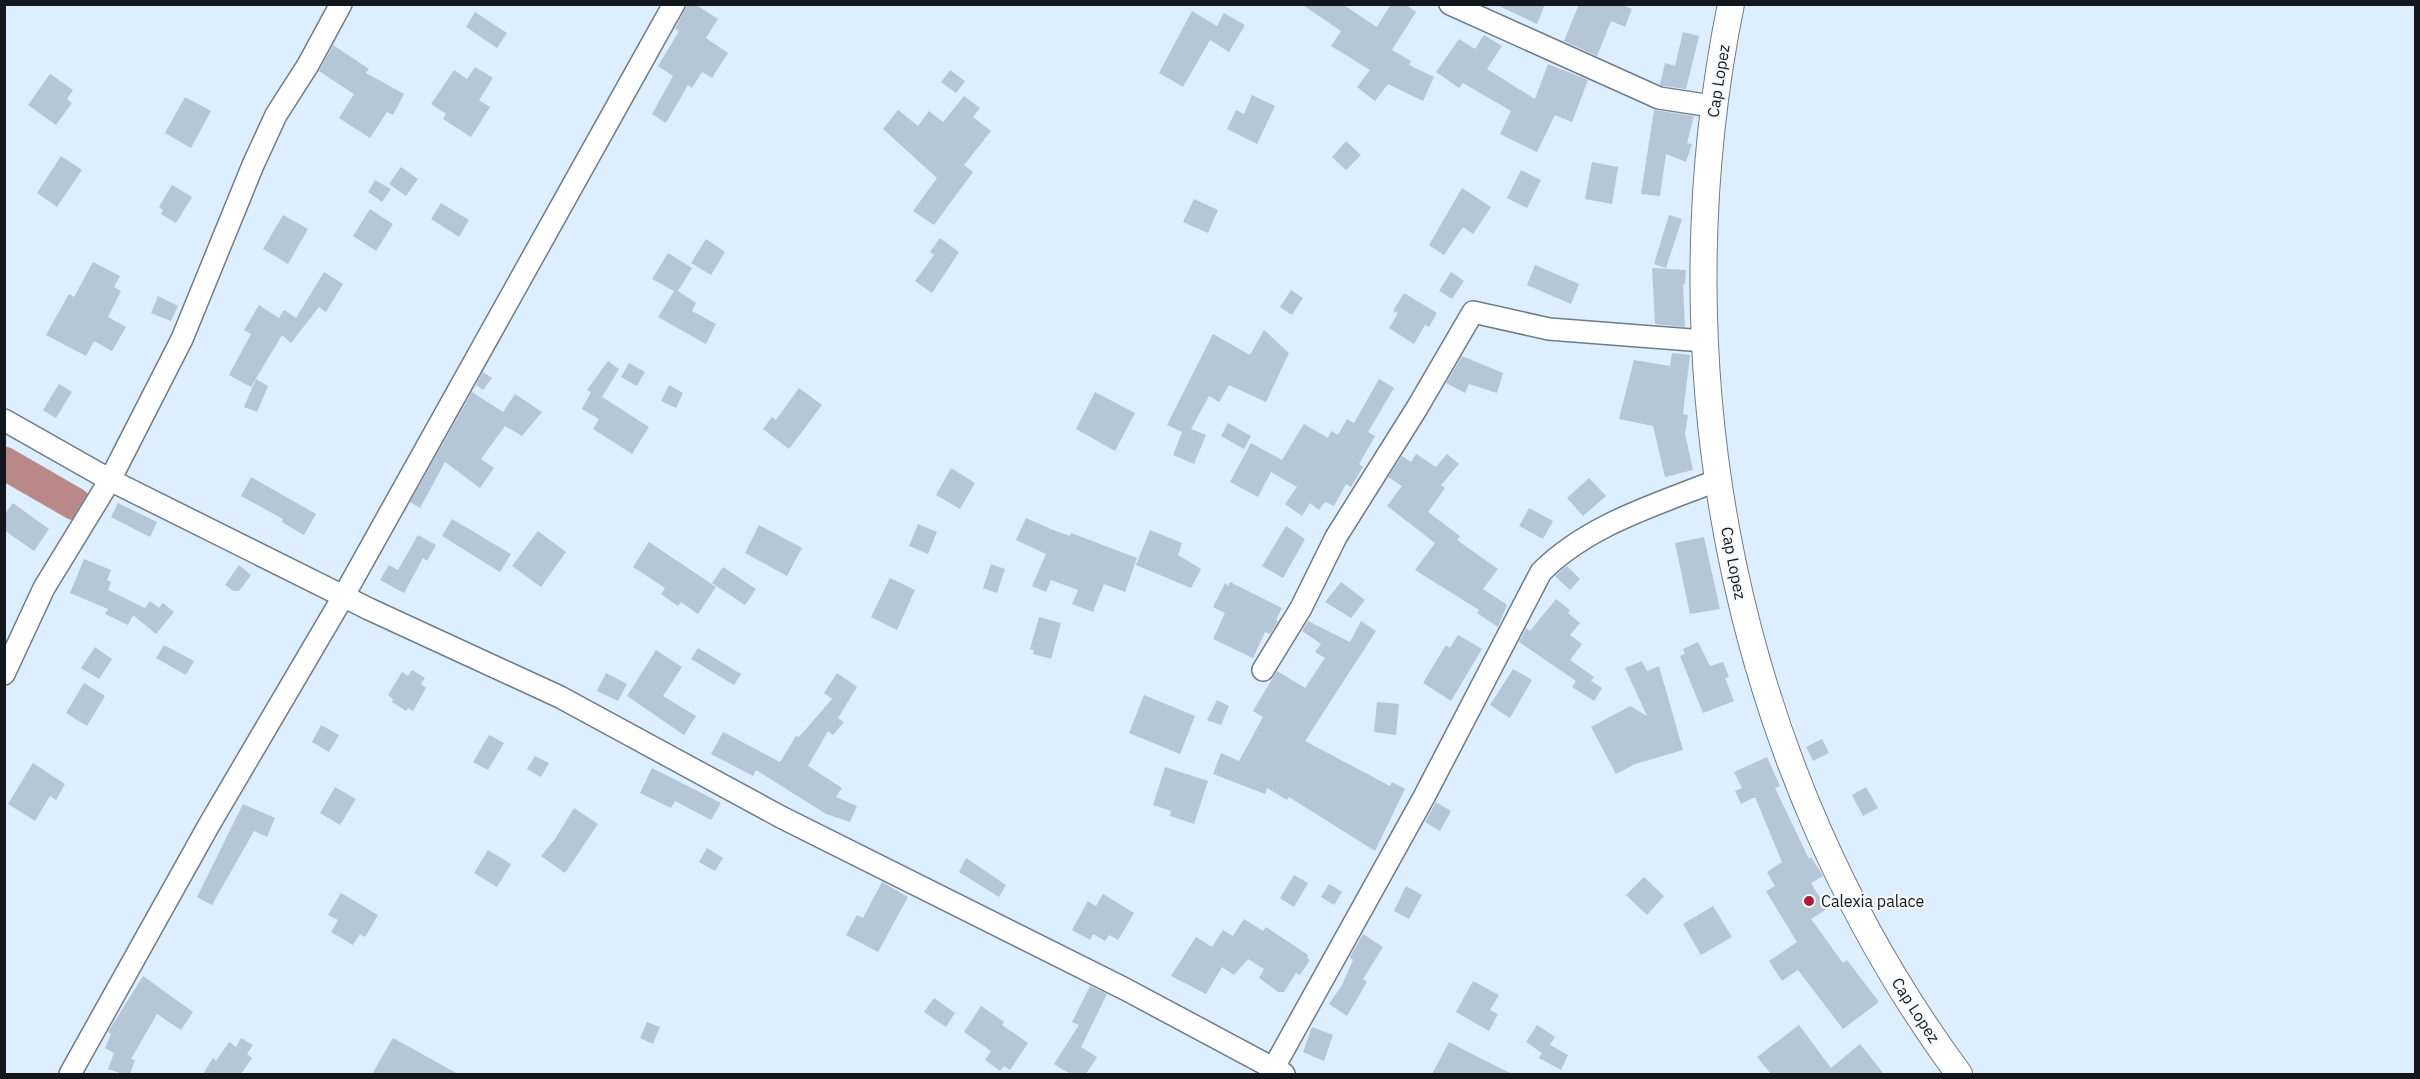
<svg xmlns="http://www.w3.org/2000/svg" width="2420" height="1079" font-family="'IBM Plex Sans',sans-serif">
<rect width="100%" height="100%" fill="#ddeefe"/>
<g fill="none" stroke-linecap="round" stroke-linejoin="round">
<!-- river -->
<path stroke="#b98989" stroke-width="33" d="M4,463L75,504"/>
</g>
<!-- building -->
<path fill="#b5c6d6" d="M695,4L718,19L706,38L728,53L712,78L702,72L692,88L688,85L666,123L652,114L673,76L658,66L679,31L675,29L687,5Z
M1301,4H1342L1377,27L1391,4H1405L1416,12L1392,50L1411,61L1409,65L1434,77L1423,101L1388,84L1375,101L1357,87L1370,70L1331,46L1341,31Z
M1495,4H1545L1537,24Z
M1579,4H1621L1632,9L1625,27L1611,21L1597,56L1564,41Z
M1192,11L1217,26L1224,13L1245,25L1229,52L1210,40L1183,87L1159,73Z
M475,12L507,33L497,48L466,27Z
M1683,32L1699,36L1686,89L1663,86L1660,85L1665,63L1675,66Z
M1484,35L1502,46L1487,69L1535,99L1548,64L1588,80L1572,122L1555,115L1537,152L1500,134L1511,111L1463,83L1459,88L1436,72L1459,39L1475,49Z
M333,45L369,69L366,73L404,94L393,115L387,112L370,138L339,118L354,94L319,71Z
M475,67L493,78L479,100L490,107L471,137L443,119L446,114L431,104L454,70L467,79Z
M950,70L965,81L956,93L941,82Z
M50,74L73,90L67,99L72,103L56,125L28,105Z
M1252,95L1275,106L1257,144L1227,129L1236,110L1244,114Z
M964,96L980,108L973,117L991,131L964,165L973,172L934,225L913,211L937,178L883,129L898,110L918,126L929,111L943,122Z
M185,97L211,111L191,148L165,133Z
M1654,110L1694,116L1687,143L1692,144L1686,162L1666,154L1660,196L1641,194Z
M1346,141L1361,155L1346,170L1332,157Z
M61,156L82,170L57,207L37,193Z
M1592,162L1618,167L1612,204L1585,199Z
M401,167L418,179L406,196L389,184Z
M1521,170L1541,180L1527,208L1507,198Z
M375,180L391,189L382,202L368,192Z
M172,185L192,197L176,223L161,214L163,210L159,207Z
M1462,188L1491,207L1473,234L1463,227L1444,255L1429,245Z
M1194,199L1218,210L1208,233L1183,222Z
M441,203L469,220L459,237L431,219Z
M370,209L393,224L376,251L353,236Z
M283,215L308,229L288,264L263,249Z
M1669,215L1682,219L1666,268L1654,264Z
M940,238L959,252L932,293L915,281L934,255L930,252Z
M706,239L725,252L711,275L691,263Z
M668,253L692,268L678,291L696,303L692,311L716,324L706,344L658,317L674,291L652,279Z
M93,262L120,276L114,287L121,291L108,317L126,327L112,351L94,341L86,356L46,335L69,294L74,297Z
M1535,265L1579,284L1571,304L1527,285Z
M1652,268L1686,270L1685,285L1683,284L1685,327L1655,324Z
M324,272L343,284L326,312L319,307L291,343L282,335L251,387L229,375L251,334L244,330L259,305L279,318L284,310L296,318Z
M1451,272L1464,281L1452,299L1439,291Z
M1291,290L1303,298L1292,315L1280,307Z
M1404,293L1437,313L1429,327L1425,325L1414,344L1389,328L1398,313L1393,311Z
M158,296L178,306L171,321L151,313Z
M1264,330L1289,353L1266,402L1229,385L1219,402L1209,396L1191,429L1206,435L1194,464L1173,455L1182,432L1167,425L1213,334L1250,355Z
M1672,353L1690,355L1683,414L1688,415L1685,434L1693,470L1665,477L1653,426L1619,419L1634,360L1670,366Z
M1462,356L1503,373L1497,393L1469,384L1465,393L1446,383Z
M608,361L619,369L602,397L649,427L632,454L593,429L599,419L582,409L591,392L587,390Z
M629,363L645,372L637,386L621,377Z
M483,372L492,378L483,390L476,385Z
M256,379L268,386L257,412L244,407Z
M1379,379L1394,388L1368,432L1375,436L1359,464L1363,467L1351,487L1346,484L1334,506L1325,502L1319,510L1310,503L1302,516L1285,504L1297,487L1271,472L1258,497L1230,482L1251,443L1282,460L1304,424L1328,438L1331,431L1338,435L1347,419L1354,423Z
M59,384L72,392L56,418L43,410Z
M669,385L683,393L676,408L661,401Z
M799,388L822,405L789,449L763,429L772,417L776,420Z
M472,392L503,412L515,394L542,412L522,436L505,426L481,459L494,468L480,488L445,462L420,508L410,502Z
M1095,392L1135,413L1115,451L1076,429Z
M1228,423L1251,436L1244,449L1221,436Z
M1416,454L1436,467L1447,454L1459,464L1441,485L1445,488L1428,512L1460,536L1457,540L1498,569L1483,589L1507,605L1498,627L1477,613L1479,610L1415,570L1435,543L1387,506L1402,486L1388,477L1402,456L1411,462Z
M951,468L975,483L960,509L936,495Z
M251,477L316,514L304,535L282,522L283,519L241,496Z
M1589,478L1606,496L1583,516L1567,498Z
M13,503L49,529L34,551L4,530V515Z
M118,503L157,522L150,537L111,517Z
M1529,508L1553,521L1543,539L1519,526Z
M1026,518L1053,530L1070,536L1071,533L1137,558L1125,592L1104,584L1093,612L1072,604L1078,590L1051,580L1046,592L1032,586L1046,554L1016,540Z
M452,519L511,554L500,572L442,536Z
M918,524L937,532L928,554L909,546Z
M759,525L802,548L787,576L745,553Z
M1286,526L1305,539L1283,578L1262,566Z
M1150,530L1182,543L1178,555L1201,569L1191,588L1136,565Z
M538,531L566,552L541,587L512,566Z
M418,535L436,545L427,561L423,558L404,593L380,580L389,565L398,570Z
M1704,537L1720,609L1690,614L1675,543Z
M649,542L716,587L698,614L681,602L678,606L661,594L665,588L633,567Z
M84,559L111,570L107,580L111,582L108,590L145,608L150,601L159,608L163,603L174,612L156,634L133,615L128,625L105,614L108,609L70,593Z
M991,564L1005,569L997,593L983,588Z
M239,565L251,575L239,591H234L225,585Z
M1567,566L1580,579L1570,590L1555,576Z
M723,567L756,589L745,605L712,583Z
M890,578L915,590L897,630L871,617Z
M1230,582L1282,608L1276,620L1278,621L1270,634L1265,632L1253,658L1213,639L1225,613L1213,607L1225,583L1228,586Z
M1341,582L1365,600L1351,618L1325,602Z
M1556,599L1570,610L1568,613L1580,623L1570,635L1582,644L1570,660L1594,677L1591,681L1602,688L1594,701L1572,687L1576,681L1519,642L1526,628L1530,631Z
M1039,617L1061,623L1051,659L1033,654L1034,650L1030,649Z
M1308,621L1350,642L1361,621L1376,631L1305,741L1390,786L1392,782L1405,789L1375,851L1289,797L1287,800L1267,788L1265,794L1213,774L1221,753L1239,761L1263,717L1253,711L1277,671L1305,688L1325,658L1315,652L1321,644L1302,631Z
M1458,635L1482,649L1451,701L1423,683L1446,645L1450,648Z
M1698,642L1710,666L1723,662L1729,677L1725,678L1734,701L1703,713L1680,656L1685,654L1683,649Z
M164,645L194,661L186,675L156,658Z
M95,647L112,659L99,679L81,668Z
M698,648L741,674L734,685L691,659Z
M656,650L682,667L663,696L696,716L684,735L627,696Z
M1642,661L1647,671L1659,666L1683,750L1635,764L1616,774L1591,727L1630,706L1647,716L1625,668Z
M1513,669L1532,680L1510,718L1490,705Z
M412,670L425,678L421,684L426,688L413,711L408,708L406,711L392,702L393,699L388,695L402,672L408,676Z
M606,673L627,684L618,701L597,691Z
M837,673L857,687L838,718L844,722L833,735L828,731L808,766L842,788L836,797L857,806L850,822L826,814L756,770L753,776L711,754L723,732L780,762L796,736L799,737L832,699L824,693Z
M84,683L105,696L87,726L66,713Z
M1144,695L1195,716L1180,754L1129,733Z
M1217,700L1229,706L1221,725L1207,720Z
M1377,702L1399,704L1396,735L1374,732Z
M321,725L339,735L329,752L312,742Z
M489,735L504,743L488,770L473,762Z
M1822,739L1829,753L1813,761L1806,747Z
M535,756L549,763L541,777L527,769Z
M1767,757L1780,786L1775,788L1809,859L1811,857L1823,876L1811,883L1827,909L1811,919L1843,963L1847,960L1879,1002L1843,1029L1798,970L1782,981L1769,961L1797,942L1766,891L1775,886L1767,872L1782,862L1755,797L1741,804L1735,791L1742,788L1734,772Z
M33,763L65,784L56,800L50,796L35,821L8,804Z
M1165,767L1208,781L1194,824L1170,816L1171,811L1153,805Z
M652,768L721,803L711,820L675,801L671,808L640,793Z
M335,787L356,799L340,825L320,813Z
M1866,787L1878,808L1863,816L1852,795Z
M1436,802L1451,811L1440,831L1425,822Z
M243,804L275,818L267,837L254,831L212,905L197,897Z
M574,808L598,824L565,873L541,856L555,839Z
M707,848L723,858L715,871L699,862Z
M488,850L511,864L497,887L474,873Z
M966,858L1006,885L999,897L959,872Z
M1294,875L1308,883L1294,907L1280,898Z
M1644,877L1664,896L1647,915L1626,895Z
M882,882L908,897L878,952L846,935L857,915L863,918Z
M1329,884L1342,892L1334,905L1321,897Z
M1406,886L1422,895L1409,919L1394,911Z
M341,893L378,915L365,937L360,934L353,945L331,932L338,920L328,915Z
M1103,894L1134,913L1118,940L1109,935L1105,941L1093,934L1090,940L1072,930L1088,901L1096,906Z
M1713,906L1732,937L1701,955L1683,924Z
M1244,919L1263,931L1266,927L1308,955L1307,958L1310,960L1300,975L1296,973L1284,992H1278L1259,978L1264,969L1248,959L1234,975L1222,967L1206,994L1171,976L1196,937L1212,947L1223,930L1233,936Z
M1363,934L1383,947L1363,979L1367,982L1347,1016L1329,1004L1342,985L1353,960L1350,957Z
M143,976L193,1012L181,1030L157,1014L131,1059L135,1060L130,1074H123L108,1069L114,1053L105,1048L111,1034L108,1032Z
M1473,981L1499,995L1490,1010L1498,1014L1489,1031L1456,1012Z
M1090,986L1107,994L1081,1047L1097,1057L1086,1074H1070L1054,1064L1079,1025L1072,1022Z
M934,998L955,1013L946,1027L924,1012Z
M981,1006L1004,1022L1002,1025L1028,1043L1010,1070L1004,1066L1000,1071L985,1060L991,1051L964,1032Z
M647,1022L660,1027L653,1044L640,1038Z
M1537,1025L1555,1037L1550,1045L1568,1055L1561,1070L1539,1058L1542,1053L1526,1042Z
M1799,1025L1831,1068L1860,1044L1884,1074H1771L1757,1057Z
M1312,1027L1333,1035L1324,1061L1303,1052Z
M241,1038L253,1045L247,1054L252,1058L241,1074H203L213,1058L216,1061L229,1042L236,1047Z
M393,1038L458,1074H372Z
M1449,1042L1478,1057L1512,1074H1432Z"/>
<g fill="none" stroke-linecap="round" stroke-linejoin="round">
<!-- minor casing -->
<g stroke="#6d7c8b" stroke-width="24">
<path id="minor" d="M1450,4L1659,98L1712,106
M4,420L110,480L369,609L560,697L781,817L1125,989L1284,1074
M1263,670L1301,608L1336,537L1417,408L1473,312L1549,329L1704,341
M4,674L44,588L110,480L182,339L253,165L276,115L308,65L341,4
M1273,1069L1424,797L1541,572C1589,524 1656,505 1718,480
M70,1074L209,825L343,597L674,4"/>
</g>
<!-- tertiary casing -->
<g stroke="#6d7c8b" stroke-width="28">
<path id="tertiary" d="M1731,4C1656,372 1735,771 1959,1074"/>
</g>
<!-- minor -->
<use href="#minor" stroke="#fff" stroke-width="21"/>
<!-- tertiary -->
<use href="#tertiary" stroke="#fff" stroke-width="26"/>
</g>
<!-- markers -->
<circle fill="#af1c35" stroke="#f6f9fc" stroke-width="2" cx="1809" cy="901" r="6"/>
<g text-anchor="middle" stroke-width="4.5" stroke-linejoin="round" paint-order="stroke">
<!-- street labels -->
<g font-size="16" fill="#11171c" stroke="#f6f9fc">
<text transform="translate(1718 81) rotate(-81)" y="6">Cap Lopez</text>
<text transform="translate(1734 563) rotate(79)" y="6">Cap Lopez</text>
<text transform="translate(1916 1010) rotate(57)" y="6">Cap Lopez</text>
</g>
<!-- poi labels -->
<g font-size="16" fill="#11171c" stroke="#f6f9fc" text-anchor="start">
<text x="1821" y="907">Calexia palace</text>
</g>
</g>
<!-- border -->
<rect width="2420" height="1079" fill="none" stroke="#11171c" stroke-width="12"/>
</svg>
